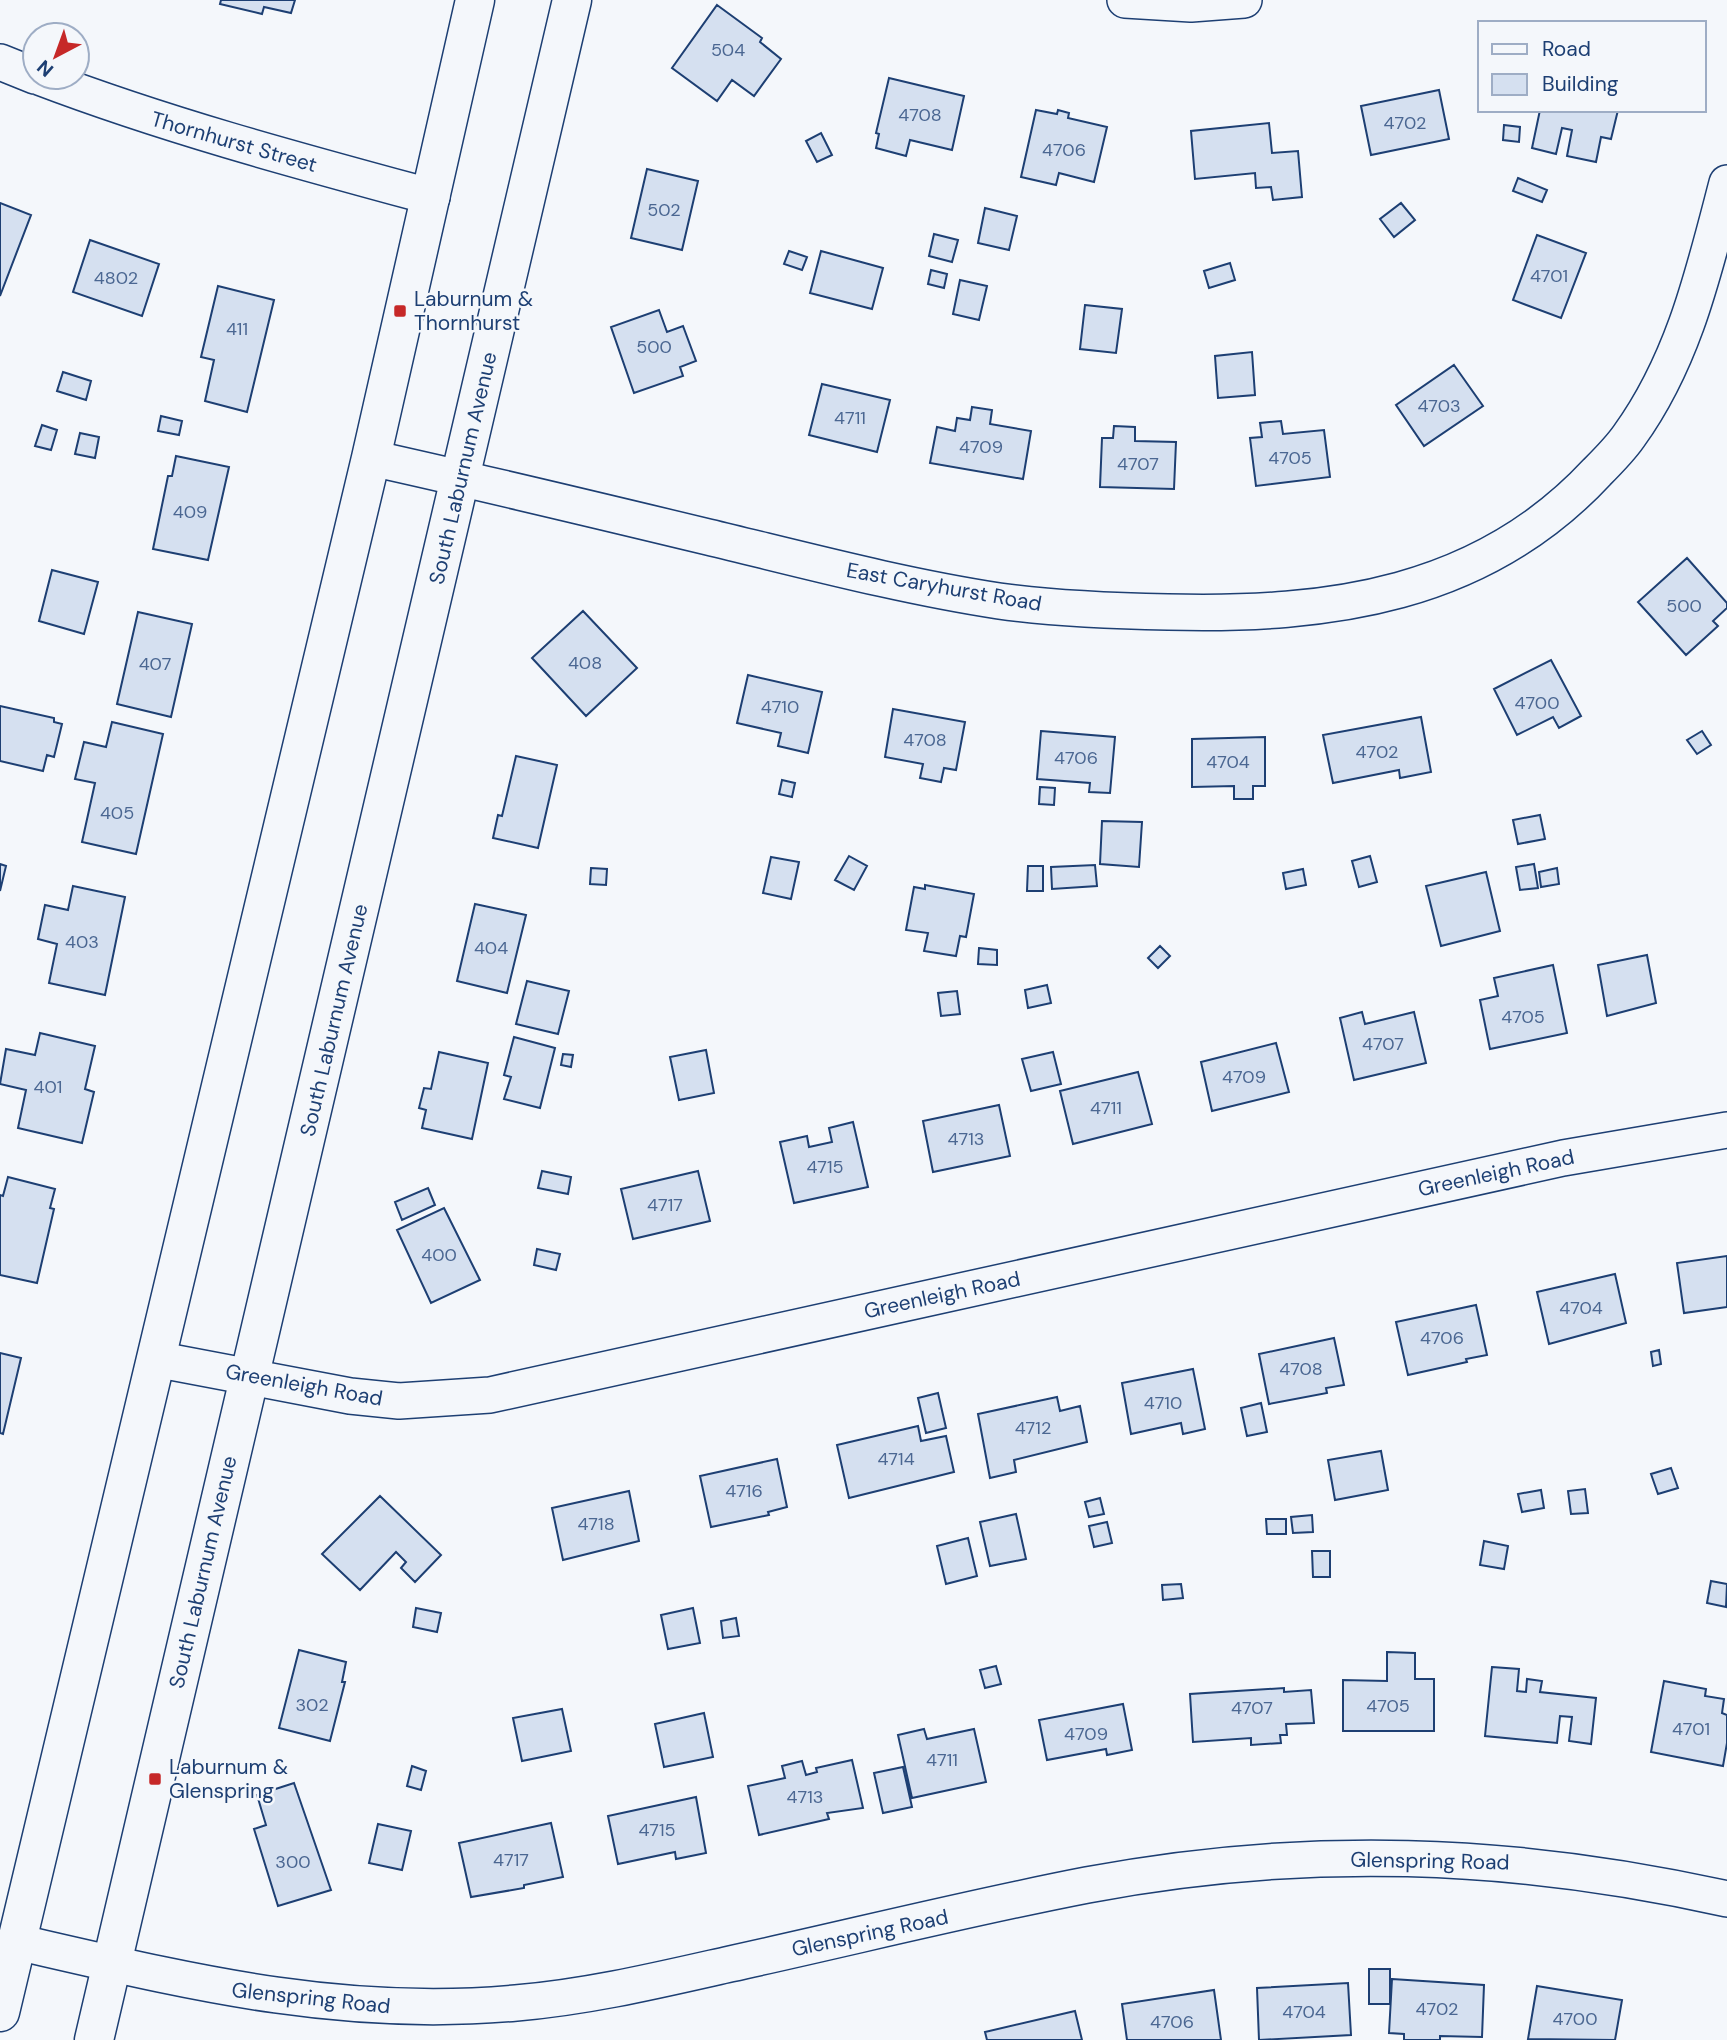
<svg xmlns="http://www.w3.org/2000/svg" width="1727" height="2040" font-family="'DM Sans',sans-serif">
<rect width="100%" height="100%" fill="#f4f7fb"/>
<!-- building -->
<path fill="#d5e0f0" stroke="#1d3f73" stroke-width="2" d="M221,0H295L291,13L264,7L262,14L220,4Z
M717,5L762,38L760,42L781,59L754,96L732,80L717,101L672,68Z
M889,78L964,96L952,150L910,140L906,156L876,148L879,134L876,133Z
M1439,90L1449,139L1371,155L1361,106Z
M1036,110L1057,114L1058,110L1069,113L1068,118L1107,127L1094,182L1059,173L1056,185L1021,177Z
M1540,110H1618L1611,139L1601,137L1596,162L1567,156L1572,130L1562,128L1556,154L1532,148Z
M1269,123L1272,153L1298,151L1302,197L1273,200L1271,187L1256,188L1255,173L1195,179L1191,131Z
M1504,125L1520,127L1519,142L1503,140Z
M821,133L832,155L817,162L806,141Z
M647,169L698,181L682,250L631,238Z
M1518,178L1547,190L1542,202L1513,191Z
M0,203L31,215L0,296Z
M1401,203L1415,220L1394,237L1380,219Z
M985,208L1017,216L1009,250L978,243Z
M934,234L958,240L952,262L929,256Z
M1537,235L1586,253L1561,318L1513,300Z
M90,240L159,264L142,316L73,292Z
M789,251L807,257L802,270L784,264Z
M821,251L883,268L872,309L810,293Z
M1230,263L1235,280L1209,288L1204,271Z
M931,270L947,274L944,288L928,284Z
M960,280L987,286L979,320L953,314Z
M218,286L274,300L247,412L205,401L214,360L201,357Z
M1085,305L1122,309L1116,353L1080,349Z
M659,310L667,332L683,326L696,361L680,367L683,376L634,393L611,327Z
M1252,352L1255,395L1218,398L1215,356Z
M1454,365L1483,406L1424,446L1396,405Z
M63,372L91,381L86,400L57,391Z
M822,384L890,400L877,452L809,435Z
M972,407L992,410L990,424L1031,431L1023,479L930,463L937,427L955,431L957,418L970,420Z
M161,416L182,421L179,435L158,431Z
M1281,421L1283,434L1324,430L1330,477L1256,486L1250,438L1262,437L1260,423Z
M42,425L57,430L51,450L35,446Z
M1114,426L1135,427V441L1176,442L1174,489L1100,487L1102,438H1113Z
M80,433L99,437L95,458L75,454Z
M176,456L229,467L208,560L153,549L168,476H172Z
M1687,558L1727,603V608L1713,621L1718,626L1686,655L1638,602Z
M52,570L98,582L84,634L39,621Z
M583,611L637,668L586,716L532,658Z
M138,612L192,624L171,717L117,704Z
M1551,660L1581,716L1559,728L1553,717L1517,735L1494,689Z
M748,675L822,692L808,753L778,746L781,733L737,723Z
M0,706L54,718V722L62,724L54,757L47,755L43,771L0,761Z
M893,709L965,722L956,770L944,768L941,782L920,778L923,764L885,757Z
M1421,717L1431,772L1400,778L1399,770L1333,783L1323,735Z
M112,722L163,734L136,854L82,842L95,783L75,779L84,742L106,747Z
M1041,731L1115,737L1110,793L1089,792L1090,783L1037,779Z
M1702,731L1711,745L1697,754L1687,740Z
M1265,737V786H1253V799H1234V786L1192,787V739Z
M516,756L557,765L538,848L493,838L498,815L502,816Z
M782,780L795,783L792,797L779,794Z
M1040,787L1055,788L1054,805L1039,804Z
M1540,815L1545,839L1518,844L1513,820Z
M1102,821L1142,822L1139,867L1100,864Z
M849,856L867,866L854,890L835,880Z
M1370,856L1377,882L1359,887L1352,861Z
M771,857L799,862L791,899L763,893Z
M0,864L6,866L0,891Z
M1534,864L1538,888L1520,890L1516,867Z
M1095,865L1097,886L1052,889L1051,867Z
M1028,866H1043V891H1027Z
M591,868L607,869L606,885L590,884Z
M1557,868L1559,884L1541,887L1539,872Z
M1303,869L1306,885L1286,889L1283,873Z
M1486,872L1500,931L1441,946L1426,886Z
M925,885L974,894L966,937L960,936L956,956L924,951L928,933L906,930L914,887L925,889Z
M73,886L125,897L105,995L49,983L57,944L38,939L45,905L68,910Z
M475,904L526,915L507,993L457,981Z
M1160,946L1170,956L1158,968L1148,958Z
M979,948L997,950V965L978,964Z
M1647,955L1656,1003L1607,1016L1598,965Z
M1553,965L1567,1033L1490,1049L1480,1000L1498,996L1494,978Z
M527,981L569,991L558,1034L516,1024Z
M1047,985L1051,1003L1028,1008L1025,990Z
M957,991L960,1014L941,1016L938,993Z
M1362,1012L1365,1024L1414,1012L1426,1063L1354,1080L1340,1018Z
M40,1033L95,1046L85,1089L94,1092L82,1143L18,1128L26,1090L0,1084L6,1049L35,1055Z
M514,1037L555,1048L540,1108L504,1099L511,1077L504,1075Z
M1276,1043L1289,1092L1212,1111L1201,1062Z
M706,1050L714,1093L679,1100L670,1057Z
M439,1052L488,1063L472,1139L422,1128L426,1110L419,1108L424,1088L431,1089Z
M1053,1052L1061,1084L1031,1091L1022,1059Z
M563,1054L573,1055L571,1067L561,1065Z
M1138,1072L1152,1124L1073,1144L1060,1091Z
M999,1105L1010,1156L933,1172L923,1121Z
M853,1122L868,1187L794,1203L780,1142L807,1136L809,1147L832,1142L829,1128Z
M542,1171L571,1177L568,1194L538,1188Z
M698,1171L710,1221L633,1239L621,1189Z
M8,1177L55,1189L50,1208L54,1209L37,1283L0,1275V1195L3,1196Z
M428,1188L435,1205L402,1220L395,1202Z
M444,1208L480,1280L431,1303L397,1230Z
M537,1249L560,1254L556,1270L534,1265Z
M1727,1256V1307L1684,1313L1677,1263Z
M1615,1274L1626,1323L1549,1344L1537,1292Z
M1476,1305L1487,1355L1466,1359L1467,1362L1408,1375L1396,1322Z
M1334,1338L1344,1385L1326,1388L1327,1393L1269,1404L1259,1354Z
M1659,1350L1661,1364L1653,1366L1651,1352Z
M0,1353L21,1358L3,1434L0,1433Z
M1193,1369L1205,1429L1183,1434L1181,1423L1131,1434L1122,1383Z
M938,1393L946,1428L926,1433L918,1398Z
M1057,1397L1060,1411L1080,1406L1087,1442L1014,1460L1016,1472L990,1478L978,1414Z
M1261,1403L1267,1432L1247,1436L1241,1408Z
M918,1426L921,1441L946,1436L954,1472L849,1498L837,1445Z
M1381,1451L1388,1490L1335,1500L1328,1460Z
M777,1459L787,1507L768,1512L769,1515L711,1527L700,1476Z
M1671,1468L1678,1488L1658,1494L1651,1474Z
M1585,1489L1588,1513L1571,1514L1568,1491Z
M1541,1490L1544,1508L1522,1512L1518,1494Z
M629,1491L639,1541L563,1560L552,1508Z
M380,1496L441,1555L415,1582L401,1568L406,1562L396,1552L360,1590L322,1554Z
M1100,1498L1104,1514L1089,1517L1085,1502Z
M1016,1514L1026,1559L990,1566L980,1522Z
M1312,1515L1313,1532L1293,1533L1291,1517Z
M1266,1519H1286V1534H1267Z
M1107,1522L1112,1543L1094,1547L1089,1526Z
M968,1538L977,1576L946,1584L937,1546Z
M1484,1541L1508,1546L1504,1569L1480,1565Z
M1312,1551H1330V1577H1313Z
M1711,1581L1727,1584L1726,1607L1707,1603Z
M1181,1584L1183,1598L1163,1600L1162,1585Z
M416,1608L441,1613L437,1632L413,1627Z
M693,1608L700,1643L668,1649L661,1615Z
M736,1618L739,1636L723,1638L721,1621Z
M299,1650L346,1662L342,1682H345L330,1741L279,1728Z
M1387,1652L1415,1653V1679H1434V1731H1343V1680L1387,1681Z
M996,1666L1001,1684L985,1688L980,1670Z
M1492,1667L1519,1669L1517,1691L1526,1692L1527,1679L1542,1681L1540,1692L1596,1698L1591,1744L1569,1741L1572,1717L1560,1716L1557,1743L1485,1736Z
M1664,1681L1706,1689L1705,1696L1724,1699L1722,1713L1727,1715V1743L1723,1766L1651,1752Z
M1284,1688V1692L1311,1690L1314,1723L1286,1724L1287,1735H1280L1281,1743L1251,1745V1738L1193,1742L1190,1694Z
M1123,1704L1132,1750L1107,1755L1106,1749L1047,1760L1039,1720Z
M562,1709L571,1751L522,1761L513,1718Z
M704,1713L713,1757L664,1767L655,1724Z
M924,1729L927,1739L974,1729L986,1782L912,1798L898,1735Z
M852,1760L863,1808L827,1813L829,1819L759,1835L748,1786L785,1778L782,1766L802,1761L806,1775L817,1772L816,1768Z
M412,1766L426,1771L421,1790L407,1786Z
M903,1767L912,1807L883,1813L874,1773Z
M294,1783L331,1890L278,1906L254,1829L266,1825L257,1795Z
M696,1797L706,1853L676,1859L675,1852L618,1864L608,1816Z
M551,1823L563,1877L524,1885V1888L471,1897L459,1843Z
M378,1824L411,1831L402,1870L369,1863Z
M1369,1969H1390V2004H1369Z
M1392,1979L1484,1985L1482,2037L1440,2036V2040H1404V2034L1389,2033Z
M1348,1983L1351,2035L1259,2040L1257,1988Z
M1537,1986L1622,2000L1615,2040L1528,2039Z
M1214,1990L1221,2040H1127L1122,2004Z
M1075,2011L1082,2040H987L985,2032Z"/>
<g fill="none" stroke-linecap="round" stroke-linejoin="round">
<!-- street casing -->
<g stroke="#1d3f73" stroke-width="38">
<path id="street" d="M1125,0L1191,4L1244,0
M0,62L35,76
M39,77C168,126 299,161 432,197
M371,458C484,483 596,510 708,537C804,560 901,586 999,601C1055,609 1112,611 1168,612C1329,616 1482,596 1597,472C1608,461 1620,449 1629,436C1684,360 1704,271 1727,183
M155,1359L350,1396L399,1401L490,1395L1563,1158L1727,1130
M17,1942C187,1981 338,2019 516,2003C588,1997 659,1980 730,1964C849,1938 968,1908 1087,1885C1305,1844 1511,1851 1727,1899"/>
</g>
<!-- primary casing -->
<g stroke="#1d3f73" stroke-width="41">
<path id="primary" d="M0,2012L371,458L475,0
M94,2040L572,0"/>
</g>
<!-- street -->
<use href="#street" stroke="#f4f7fb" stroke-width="35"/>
<!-- primary -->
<use href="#primary" stroke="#f4f7fb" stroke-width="38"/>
</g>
<!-- markers -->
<g fill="#c62828" stroke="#f4f7fb" stroke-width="2.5">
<rect x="393" y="304" width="14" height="14" rx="3.5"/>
<rect x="148" y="1772" width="14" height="14" rx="3.5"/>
</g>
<g text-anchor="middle" stroke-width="5" stroke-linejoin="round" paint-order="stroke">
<!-- number labels -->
<g font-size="18" fill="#4b6792">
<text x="728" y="56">504</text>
<text x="920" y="121">4708</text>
<text x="1405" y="129">4702</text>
<text x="1064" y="156">4706</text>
<text x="664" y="216">502</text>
<text x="1549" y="282">4701</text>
<text x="116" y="284">4802</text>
<text x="237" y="335">411</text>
<text x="654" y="353">500</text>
<text x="1439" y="412">4703</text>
<text x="850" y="424">4711</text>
<text x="981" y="453">4709</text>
<text x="1290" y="464">4705</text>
<text x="1138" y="470">4707</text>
<text x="190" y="518">409</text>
<text x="1684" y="612">500</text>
<text x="585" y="669">408</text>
<text x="155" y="670">407</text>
<text x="1537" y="709">4700</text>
<text x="780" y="713">4710</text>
<text x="925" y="746">4708</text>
<text x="1377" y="758">4702</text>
<text x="1076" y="764">4706</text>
<text x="1228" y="768">4704</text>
<text x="117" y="819">405</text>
<text x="82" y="948">403</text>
<text x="491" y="954">404</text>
<text x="1523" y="1023">4705</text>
<text x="1383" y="1050">4707</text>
<text x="1244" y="1083">4709</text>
<text x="48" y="1093">401</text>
<text x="1106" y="1114">4711</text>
<text x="966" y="1145">4713</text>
<text x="825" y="1173">4715</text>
<text x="665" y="1211">4717</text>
<text x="439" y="1261">400</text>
<text x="1581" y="1314">4704</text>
<text x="1442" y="1344">4706</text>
<text x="1301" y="1375">4708</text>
<text x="1163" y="1409">4710</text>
<text x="1033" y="1434">4712</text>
<text x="896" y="1465">4714</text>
<text x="744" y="1497">4716</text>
<text x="596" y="1530">4718</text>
<text x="312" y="1711">302</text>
<text x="1388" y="1712">4705</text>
<text x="1252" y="1714">4707</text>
<text x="1691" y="1735">4701</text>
<text x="1086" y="1740">4709</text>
<text x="942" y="1766">4711</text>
<text x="805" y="1803">4713</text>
<text x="657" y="1836">4715</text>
<text x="511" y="1866">4717</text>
<text x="293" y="1868">300</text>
<text x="1437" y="2015">4702</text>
<text x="1304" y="2018">4704</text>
<text x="1575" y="2025">4700</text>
<text x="1172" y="2028">4706</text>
</g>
<!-- street labels -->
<g font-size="21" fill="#1d3f73" stroke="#f4f7fb">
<text transform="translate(234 142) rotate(16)" y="7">Thornhurst Street</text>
<text transform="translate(463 468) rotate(-77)" y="7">South Laburnum Avenue</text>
<text transform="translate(944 587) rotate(10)" y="7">East Caryhurst Road</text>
<text transform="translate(334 1020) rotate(-77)" y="7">South Laburnum Avenue</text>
<text transform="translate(1496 1173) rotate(-12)" y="7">Greenleigh Road</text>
<text transform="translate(942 1295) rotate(-12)" y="7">Greenleigh Road</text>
<text transform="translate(304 1385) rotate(10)" y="7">Greenleigh Road</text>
<text transform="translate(203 1572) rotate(-77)" y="7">South Laburnum Avenue</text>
<text transform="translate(1430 1861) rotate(1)" y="7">Glenspring Road</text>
<text transform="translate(870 1933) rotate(-12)" y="7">Glenspring Road</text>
<text transform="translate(311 1998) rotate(6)" y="7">Glenspring Road</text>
</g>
<!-- poi labels -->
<g font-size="21" fill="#1d3f73" stroke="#f4f7fb" text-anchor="start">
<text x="414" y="306">Laburnum &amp;<tspan x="414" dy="24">Thornhurst</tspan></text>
<text x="169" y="1774">Laburnum &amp;<tspan x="169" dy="24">Glenspring</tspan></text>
</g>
</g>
<!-- legend -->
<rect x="1478" y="21" width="228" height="91" fill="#f4f7fb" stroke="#9eadc5" stroke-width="2"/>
<rect x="1492" y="44" width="35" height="10" fill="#f4f7fb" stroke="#9eadc5" stroke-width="2"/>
<text x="1542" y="56" font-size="21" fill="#1d3f73">Road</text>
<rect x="1492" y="74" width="35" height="21" fill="#d5e0f0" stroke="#9eadc5" stroke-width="2"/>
<text x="1542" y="91" font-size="21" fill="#1d3f73">Building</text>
<!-- north arrow -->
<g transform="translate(56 56) rotate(221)"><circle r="33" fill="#f4f7fb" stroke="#9eadc5" stroke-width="2"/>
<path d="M0-5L12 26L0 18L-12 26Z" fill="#c62828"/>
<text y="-10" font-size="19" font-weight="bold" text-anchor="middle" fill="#1d3f73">N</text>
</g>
</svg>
